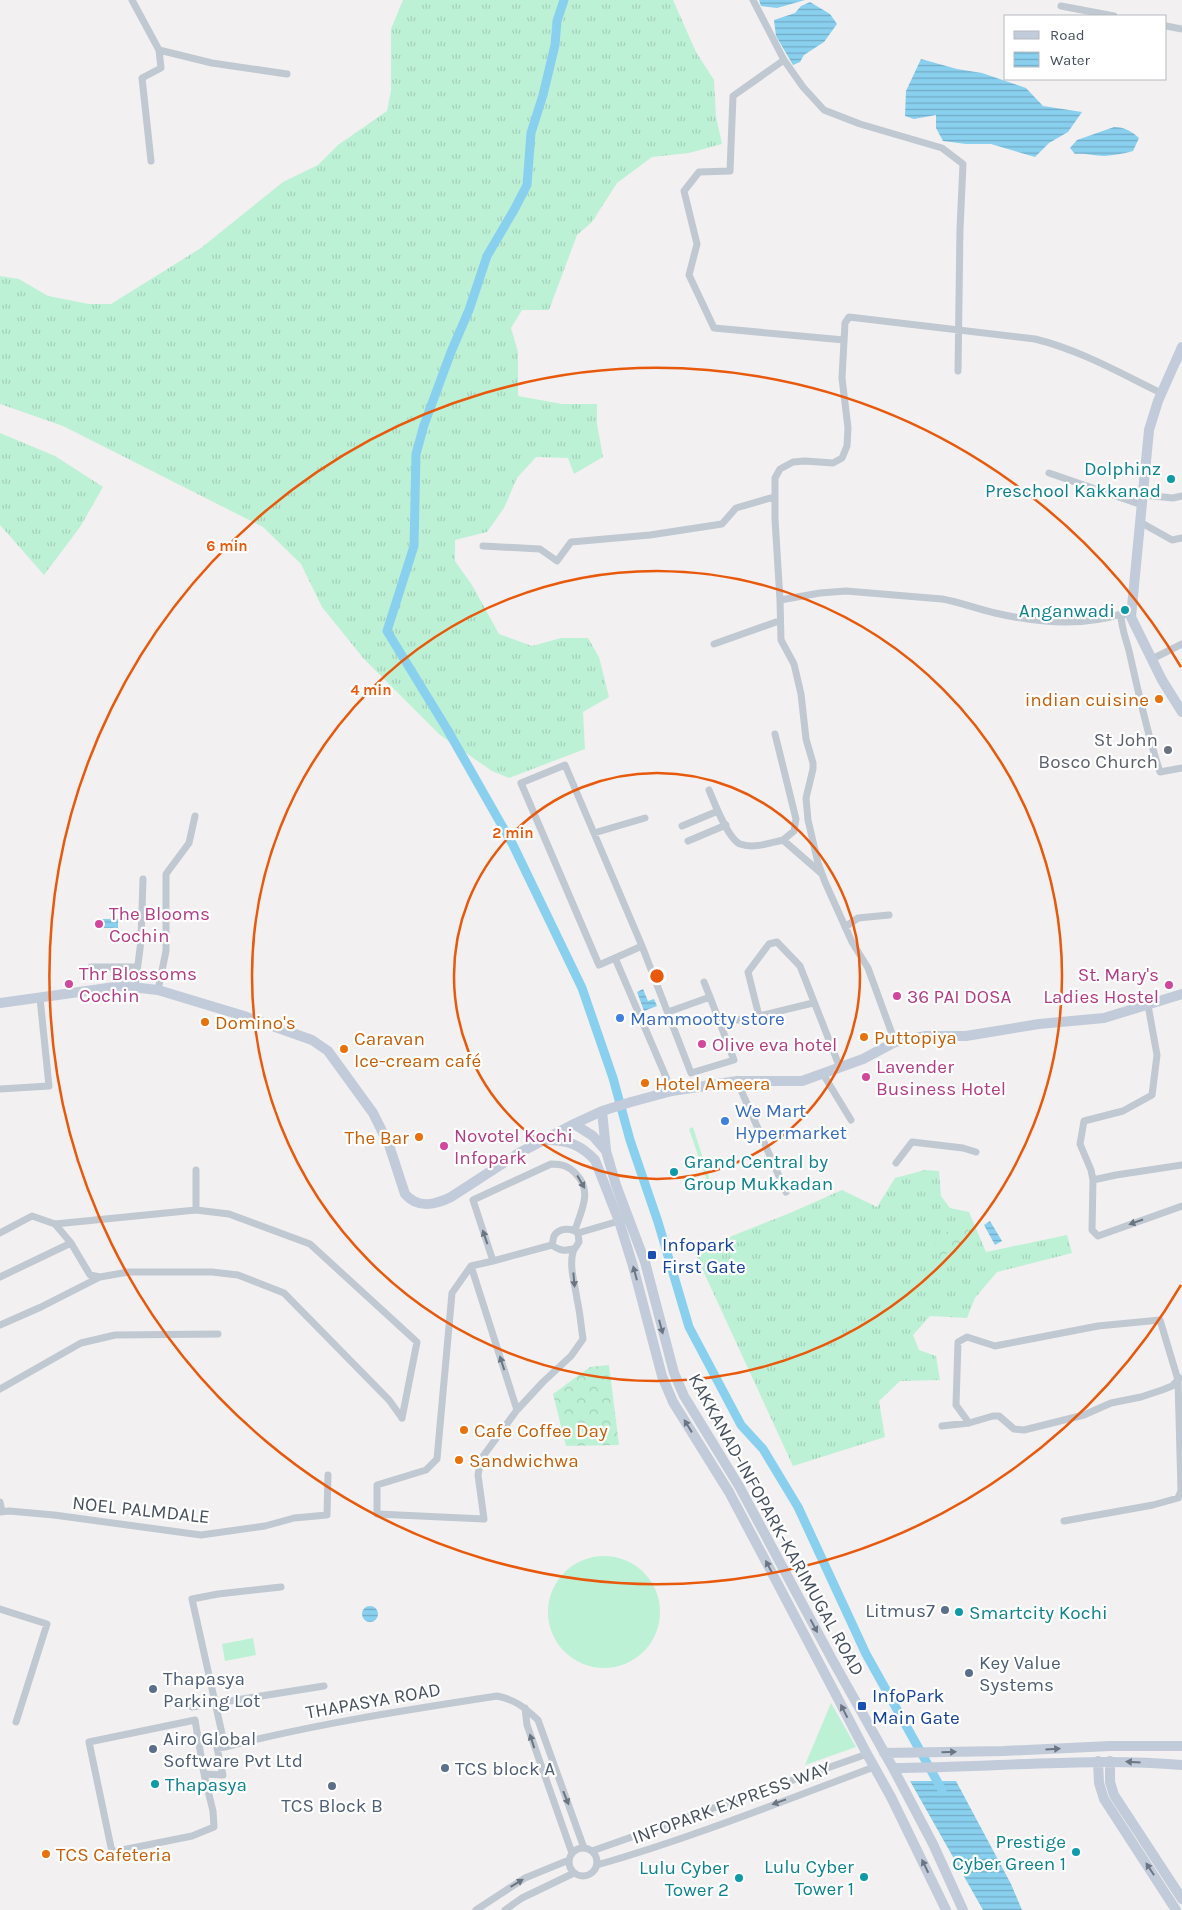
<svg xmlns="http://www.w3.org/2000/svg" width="1182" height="1910" font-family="Karla,sans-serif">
<defs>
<pattern id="grass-tufts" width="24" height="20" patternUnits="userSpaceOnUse" patternTransform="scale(1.25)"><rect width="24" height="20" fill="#bdf1d6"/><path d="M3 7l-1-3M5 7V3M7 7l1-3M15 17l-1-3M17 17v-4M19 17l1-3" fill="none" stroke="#a4d0ba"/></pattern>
<pattern id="forest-crowns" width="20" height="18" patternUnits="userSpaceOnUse" patternTransform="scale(1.25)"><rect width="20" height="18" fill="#bdf1d6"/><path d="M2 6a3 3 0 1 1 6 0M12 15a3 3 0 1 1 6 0" fill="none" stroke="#a4d0ba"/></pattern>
<pattern id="water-rules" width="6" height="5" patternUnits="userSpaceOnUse" patternTransform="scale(1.25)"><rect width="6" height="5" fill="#89d0ef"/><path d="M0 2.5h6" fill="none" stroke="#72abc5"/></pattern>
</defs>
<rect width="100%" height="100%" fill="#f2f0f0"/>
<!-- grass -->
<path fill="url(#grass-tufts)" d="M403,0H673L696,52L714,80L716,117L722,144L689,153L652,157L617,183L592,222L577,235L549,310H522L511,328L518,352V396L562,404H597V424L603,457L574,474L568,458L536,457L517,478L504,508L487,532L455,540V561L472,585L499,634L532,646L561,638H588L599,657L609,697L583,712L585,749L509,778L492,771L440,735L364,659L322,607L301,564L263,527L63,426L0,404V276L19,279L48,296L89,304H111L201,248L283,182L318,165L338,145L387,111L391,91V29Z
M0,433L55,456L103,487L80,527L44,575L0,525Z
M925,1170L939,1171L941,1196L950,1208L969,1212L986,1252L1067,1235L1072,1253L997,1272L975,1298L967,1318L930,1316L913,1335L919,1350L936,1356L940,1380L900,1381L879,1401L885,1437L793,1466L694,1251L790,1213L842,1190L877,1207L895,1178Z"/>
<!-- forest -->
<path fill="url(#forest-crowns)" d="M967,1226L972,1247L939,1256L933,1236Z
M609,1365L619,1445L566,1446L553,1394L590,1367Z"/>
<!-- garden -->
<path fill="#bdf1d6" d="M693,1127L712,1187H709L689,1129Z
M548 1612a56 56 0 1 1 112 0a56 56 0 1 1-112 0Z
M253,1638L256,1655L225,1661L222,1644Z
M831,1703L856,1747L805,1765Z"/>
<!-- water -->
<path fill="url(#water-rules)" d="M759,0H805L777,8L761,6Z
M810,2L830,14L837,24L824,42L804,55L800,62L793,65L776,36L774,20L795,13L801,6Z
M921,59L957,69L982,73L1026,88L1043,106L1082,112L1068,132L1049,143L1035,157L991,144H966L943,141L936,128V115L914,119L905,116L906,91Z
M1114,127C1125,127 1131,131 1139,138L1133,151C1123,154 1114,155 1104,156C1094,156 1085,153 1075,154L1070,148L1077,140Z
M99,919H118V928H98Z
M643,989L648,1001L654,999L657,1006L644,1011L637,992Z
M990,1221L1002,1241L995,1245L984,1225Z
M362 1614a8 8 0 1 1 16 0a8 8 0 1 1-16 0Z
M910,1781H956L1011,1884L1022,1910H983Z"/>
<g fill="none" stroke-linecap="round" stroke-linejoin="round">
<!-- canal -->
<path stroke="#89d0ef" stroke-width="9" d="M514,210L487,256L469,310L451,352L424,425L416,454L414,546L387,631L447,729L513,845L582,988L613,1078L630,1140L658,1222L689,1327L741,1425L763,1449L798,1507L866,1654L942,1790
M513,212L527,185L531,133L543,95L555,45L557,21L564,0"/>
<!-- street -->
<path stroke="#c0c8d2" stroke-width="7" d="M132,0L159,50L212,63L287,74
M753,0L784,60L803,87L824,110L860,124L942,148L963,164L960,229L958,371
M1061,6L1114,16
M1166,26L1182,29
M784,60L733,96L730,171L699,172L684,191L697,244L689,275L714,328L844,340
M151,161L142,78L161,68L159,50
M1049,473L1142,505
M1143,495L1173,498L1182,496
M1140,522L1172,540L1182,538
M483,546L540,549L557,561L571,542L650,535L722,524L736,508L774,497
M780,600L775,519V478L780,469L793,462L805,461L833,463L842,458L847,446L848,428L842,378L845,323L849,317L1035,339C1080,350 1120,373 1161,393
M1124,615L1121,614C1121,629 1127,641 1130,655C1139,695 1147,733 1160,772L1182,768
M714,644L779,621
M1152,659L1182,644
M775,734L796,819L794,831L783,840L821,873
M709,790C714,802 728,839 740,844C753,849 770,843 783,840
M682,826L718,811
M594,833L645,818
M688,841L726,825
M123,917L142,916
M845,927L858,918L889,915
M642,946L691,1073L734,1060L710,997L668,1012
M615,958L599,965L521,783L565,765L642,946L615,958L672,1091
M91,967H137
M704,982L710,997
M135,987L141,941L143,879
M158,990L166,951V874L189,843L195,816
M813,1003L759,1016L748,972L769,944L777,942L800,966L840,1068
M1148,1005L1157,1055L1152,1095L1123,1111L1084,1121L1080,1144L1091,1170L1093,1180L1092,1230L1098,1236L1182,1206
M738,1020L759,1016
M895,1042L868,968L852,942L825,882L818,863L808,820L806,798L813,769V763L806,739L801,694L794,664L781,640L780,600L820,593L846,591L942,599C960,602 977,609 995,613C1034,622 1082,627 1121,614
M823,1074L851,1120
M737,1081L786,1192
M0,1089L49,1086L40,998
M896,1163L912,1142L963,1148L976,1152
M1093,1180L1116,1175L1182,1165
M196,1210V1170
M55,1224L71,1243L90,1275L100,1277
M575,1230C581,1211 593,1191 576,1174C569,1166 562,1164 551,1164L473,1200L493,1261L471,1266L452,1293L437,1459L426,1470L377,1485V1514L484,1519L478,1475L481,1459L517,1410L543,1382L571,1356L583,1339C581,1326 580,1312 577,1299C575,1284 569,1267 573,1252C574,1248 577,1246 579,1242L578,1233
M0,1233L32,1216L55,1224L196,1210L229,1214L310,1244L417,1342L402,1418
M552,1245C560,1251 564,1251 573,1249
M493,1261L552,1245C553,1242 553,1239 554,1236C559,1227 572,1228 578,1233L619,1221
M471,1266L517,1410
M0,1277L71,1243
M0,1325L41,1307L100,1277L128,1272H212L238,1275L284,1293L389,1400L402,1418
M0,1389L81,1343L115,1335L218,1334
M969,1423L956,1405L958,1342L967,1337L995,1346L1098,1326L1160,1320L1178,1380L1181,1491L1178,1498L1153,1505L1064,1521
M942,1426L969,1423L993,1416H999L1014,1429L1024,1430L1084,1415L1111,1403L1141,1397L1162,1390L1172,1386L1180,1378
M0,1502L2,1511
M0,1512L9,1511L54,1515L201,1535L265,1526L294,1518L327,1515L328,1475
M281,1587L218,1594L192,1599L225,1747C315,1724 406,1710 497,1696C516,1700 524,1707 538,1720L584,1848
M0,1609L47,1624L16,1722
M192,1707L324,1686
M525,1708L527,1725L572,1853
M204,1774L195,1720L89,1742L112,1852L192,1836L214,1827L213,1811L204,1774L223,1775L217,1748L225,1747
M569 1862a14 14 0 1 1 28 0a14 14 0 1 1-28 0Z
M592,1851L867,1754
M597,1865C691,1838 783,1801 874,1767
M476,1910L525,1878L569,1860
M505,1910L522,1898L574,1873"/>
<!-- secondary -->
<path stroke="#c2cbd9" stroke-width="10" d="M1182,347L1158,401L1149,430L1131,617L1162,680L1182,712
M0,1003L122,986L158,990L244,1016L312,1040L328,1051L373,1113L389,1145L405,1194C418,1209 435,1205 451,1197L519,1153L574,1124L602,1111L631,1102L672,1091L737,1081H802L863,1059L895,1042L926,1036H966L1039,1024L1104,1018L1182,994
M602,1111L606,1150
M574,1124L593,1136L606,1151L616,1185L645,1262L674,1373L684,1396L739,1486L833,1661L893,1768L933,1844L963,1910
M547,1140C568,1140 581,1145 595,1160L619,1221L633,1266L662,1376L673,1402L729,1492L771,1571L867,1754L891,1797L946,1910
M884,1753L1004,1751L1110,1746H1182
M1098,1761L1099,1783L1104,1799L1176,1910
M1110,1761V1782L1114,1795L1182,1899
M893,1768C989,1768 1086,1757 1182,1765"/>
</g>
<!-- one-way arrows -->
<defs><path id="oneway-solid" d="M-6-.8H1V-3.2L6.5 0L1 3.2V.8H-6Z" transform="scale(1.25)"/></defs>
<g fill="#6b7581">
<use href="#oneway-solid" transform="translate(581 1182) rotate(60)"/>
<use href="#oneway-solid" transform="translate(1136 1222) rotate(161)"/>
<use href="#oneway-solid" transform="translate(485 1237) rotate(-109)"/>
<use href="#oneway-solid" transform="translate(574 1280) rotate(85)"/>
<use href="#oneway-solid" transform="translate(502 1363) rotate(-108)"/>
<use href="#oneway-solid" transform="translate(532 1741) rotate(-108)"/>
<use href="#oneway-solid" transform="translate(566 1798) rotate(68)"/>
<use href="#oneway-solid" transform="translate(779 1802) rotate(160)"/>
<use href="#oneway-solid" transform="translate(517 1883) rotate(-31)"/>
</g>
<g fill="#6c7683">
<use href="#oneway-solid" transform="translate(635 1273) rotate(-105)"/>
<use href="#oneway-solid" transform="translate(661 1327) rotate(75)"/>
<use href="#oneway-solid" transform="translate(688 1426) rotate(-122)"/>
<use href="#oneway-solid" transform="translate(769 1567) rotate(-118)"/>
<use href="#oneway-solid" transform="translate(814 1626) rotate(62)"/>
<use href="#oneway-solid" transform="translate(844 1711) rotate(-117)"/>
<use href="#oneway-solid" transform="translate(1053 1749) rotate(-3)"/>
<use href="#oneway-solid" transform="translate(949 1752) rotate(-1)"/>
<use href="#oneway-solid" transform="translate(1133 1762) rotate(-177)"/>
<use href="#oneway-solid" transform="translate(925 1866) rotate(-116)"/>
<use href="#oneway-solid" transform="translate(1150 1869) rotate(-123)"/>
</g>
<!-- distance rings -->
<g fill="none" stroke="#e8590c" stroke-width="2.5">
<circle cx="657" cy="976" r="203"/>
<circle cx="657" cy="976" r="405"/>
<path d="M1181 1285A608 608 0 1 1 1181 667"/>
</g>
<!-- markers -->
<g fill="#0f9aa8" stroke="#fff" stroke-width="2">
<circle cx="1171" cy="479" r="5"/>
<circle cx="1125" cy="610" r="5"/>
<circle cx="674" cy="1172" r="5"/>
<circle cx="959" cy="1612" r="5"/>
<circle cx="155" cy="1784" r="5"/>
<circle cx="1076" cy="1852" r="5"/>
<circle cx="864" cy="1877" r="5"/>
<circle cx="739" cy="1878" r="5"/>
</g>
<g fill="#e8710a" stroke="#fff" stroke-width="2">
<circle cx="1159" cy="699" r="5"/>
<circle cx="205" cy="1022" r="5"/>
<circle cx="864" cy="1037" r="5"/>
<circle cx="344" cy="1049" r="5"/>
<circle cx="645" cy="1083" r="5"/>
<circle cx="419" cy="1137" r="5"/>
<circle cx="464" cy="1430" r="5"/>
<circle cx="459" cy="1460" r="5"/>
<circle cx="46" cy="1854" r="5"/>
</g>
<circle fill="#6b7280" stroke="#fff" stroke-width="2" cx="1168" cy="750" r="5"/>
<g fill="#d1479c" stroke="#fff" stroke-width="2">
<circle cx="99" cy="924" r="5"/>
<circle cx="69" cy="984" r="5"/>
<circle cx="1169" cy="985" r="5"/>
<circle cx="897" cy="996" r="5"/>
<circle cx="702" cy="1044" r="5"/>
<circle cx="866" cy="1077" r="5"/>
<circle cx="444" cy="1146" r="5"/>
</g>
<g fill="#3f7fe0" stroke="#fff" stroke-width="2">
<circle cx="620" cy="1018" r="5"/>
<circle cx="725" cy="1121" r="5"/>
</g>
<g fill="#1a4fb4" stroke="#fff" stroke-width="2">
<rect x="647" y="1250" width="10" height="10" rx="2.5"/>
<rect x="857" y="1701" width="10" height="10" rx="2.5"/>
</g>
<g fill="#5c6f8a" stroke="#fff" stroke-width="2">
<circle cx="945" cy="1610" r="5"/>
<circle cx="969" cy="1673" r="5"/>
<circle cx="153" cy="1689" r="5"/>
<circle cx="153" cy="1749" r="5"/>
<circle cx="445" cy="1768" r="5"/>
<circle cx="332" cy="1786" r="5"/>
</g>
<g text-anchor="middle" stroke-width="4.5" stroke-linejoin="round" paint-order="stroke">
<!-- culture labels -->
<g font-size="19" fill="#0d838f" stroke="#fff" text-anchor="end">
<text x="1161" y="475">Dolphinz<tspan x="1161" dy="22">Preschool Kakkanad</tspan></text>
<text x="1115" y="617">Anganwadi</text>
<text x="684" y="1168" text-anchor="start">Grand Central by<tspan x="684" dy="22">Group Mukkadan</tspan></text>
<text x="969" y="1619" text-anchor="start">Smartcity Kochi</text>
<text x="165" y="1791" text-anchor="start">Thapasya</text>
<text x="1066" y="1848">Prestige<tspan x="1066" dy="22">Cyber Green 1</tspan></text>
<text x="854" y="1873">Lulu Cyber<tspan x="854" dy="22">Tower 1</tspan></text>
<text x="729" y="1874">Lulu Cyber<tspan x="729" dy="22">Tower 2</tspan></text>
</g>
<!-- food labels -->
<g font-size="19" fill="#c56008" stroke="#fff" text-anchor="start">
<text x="1149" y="706" text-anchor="end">indian cuisine</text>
<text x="215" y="1029">Domino's</text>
<text x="874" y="1044">Puttopiya</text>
<text x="354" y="1045">Caravan<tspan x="354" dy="22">Ice-cream café</tspan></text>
<text x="655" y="1090">Hotel Ameera</text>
<text x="409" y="1144" text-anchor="end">The Bar</text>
<text x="474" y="1437">Cafe Coffee Day</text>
<text x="469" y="1467">Sandwichwa</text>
<text x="56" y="1861">TCS Cafeteria</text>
</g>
<!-- worship labels -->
<g font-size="19" fill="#5b616d" stroke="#fff" text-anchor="end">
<text x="1158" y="746">St John<tspan x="1158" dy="22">Bosco Church</tspan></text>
</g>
<!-- hotel labels -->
<g font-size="19" fill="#b23c85" stroke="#fff" text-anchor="start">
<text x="109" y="920">The Blooms<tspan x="109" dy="22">Cochin</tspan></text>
<text x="79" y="980">Thr Blossoms<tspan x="79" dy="22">Cochin</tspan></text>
<text x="1159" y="981" text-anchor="end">St. Mary's<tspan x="1159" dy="22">Ladies Hostel</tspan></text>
<text x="907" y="1003">36 PAI DOSA</text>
<text x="712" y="1051">Olive eva hotel</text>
<text x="876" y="1073">Lavender<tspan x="876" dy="22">Business Hotel</tspan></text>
<text x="454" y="1142">Novotel Kochi<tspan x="454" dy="22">Infopark</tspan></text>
</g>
<!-- shop labels -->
<g font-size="19" fill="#366cbe" stroke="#fff" text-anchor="start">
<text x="630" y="1025">Mammootty store</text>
<text x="735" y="1117">We Mart<tspan x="735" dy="22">Hypermarket</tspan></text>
</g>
<!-- transit labels -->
<g font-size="19" fill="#164399" stroke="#fff" text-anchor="start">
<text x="662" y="1251">Infopark<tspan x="662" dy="22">First Gate</tspan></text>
<text x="872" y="1702">InfoPark<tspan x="872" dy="22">Main Gate</tspan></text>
</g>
<!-- street labels -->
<g font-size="19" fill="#47515e" stroke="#fff">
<text transform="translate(141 1509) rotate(6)" y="7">NOEL PALMDALE</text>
<text transform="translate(777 1524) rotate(61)" y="7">KAKKANAD-INFOPARK-KARIMUGAL ROAD</text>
<text transform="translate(373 1700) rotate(-10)" y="7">THAPASYA ROAD</text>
<text transform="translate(731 1802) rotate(-20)" y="7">INFOPARK EXPRESS WAY</text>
</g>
<!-- service labels -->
<g font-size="19" fill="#4e5e75" stroke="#fff" text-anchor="start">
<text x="935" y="1617" text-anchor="end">Litmus7</text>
<text x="979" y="1669">Key Value<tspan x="979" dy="22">Systems</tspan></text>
<text x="163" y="1685">Thapasya<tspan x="163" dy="22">Parking Lot</tspan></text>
<text x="163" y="1745">Airo Global<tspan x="163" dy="22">Software Pvt Ltd</tspan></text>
<text x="455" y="1775">TCS block A</text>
<text x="332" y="1812" text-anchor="middle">TCS Block B</text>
</g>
</g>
<circle cx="657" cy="976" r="8" fill="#e8590c" stroke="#fff" stroke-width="2.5"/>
<g font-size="15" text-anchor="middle" font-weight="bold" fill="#e8590c" stroke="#fff" stroke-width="4.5" stroke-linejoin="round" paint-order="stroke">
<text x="227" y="551">6 min</text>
<text x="371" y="695">4 min</text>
<text x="513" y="838">2 min</text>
</g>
<!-- legend -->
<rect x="1004" y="15" width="162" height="65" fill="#ffffff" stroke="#b5b9bf"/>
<rect x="1014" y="31" width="25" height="8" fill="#c2cbd9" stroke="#b5b9bf"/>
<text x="1050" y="40" font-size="15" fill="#47515e">Road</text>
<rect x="1014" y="52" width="25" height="15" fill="url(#water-rules)" stroke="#b5b9bf"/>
<text x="1050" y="65" font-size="15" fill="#47515e">Water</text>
</svg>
